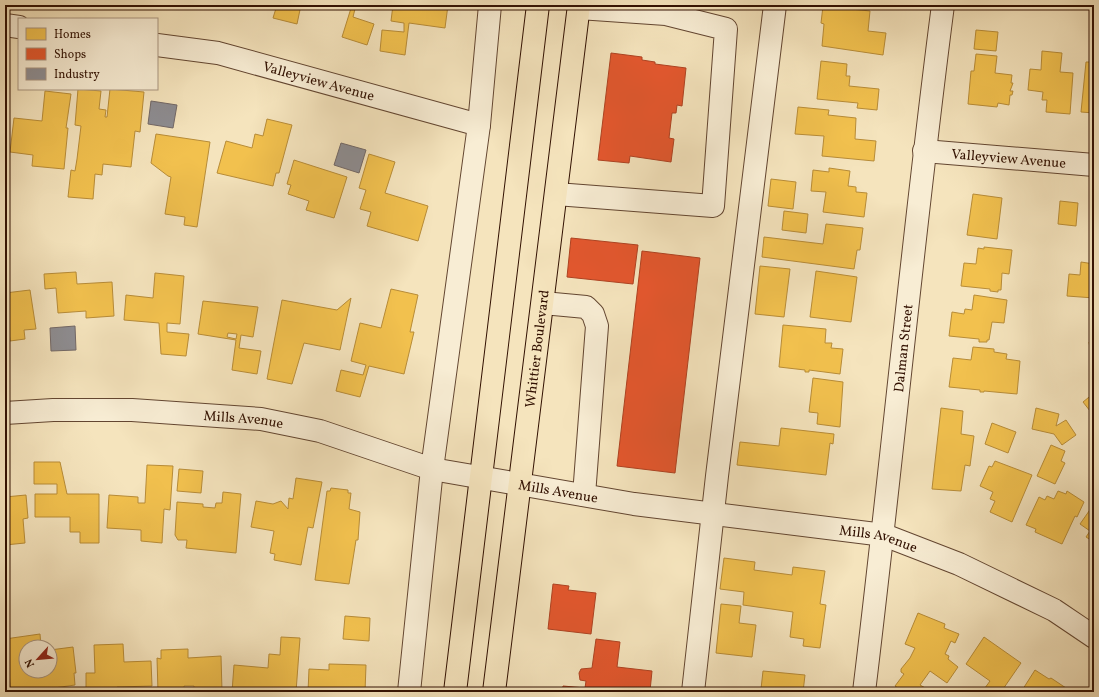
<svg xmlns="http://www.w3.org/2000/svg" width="1099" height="697" font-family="Vollkorn,serif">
<rect width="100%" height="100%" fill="#f5e4bd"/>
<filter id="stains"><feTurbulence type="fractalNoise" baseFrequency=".005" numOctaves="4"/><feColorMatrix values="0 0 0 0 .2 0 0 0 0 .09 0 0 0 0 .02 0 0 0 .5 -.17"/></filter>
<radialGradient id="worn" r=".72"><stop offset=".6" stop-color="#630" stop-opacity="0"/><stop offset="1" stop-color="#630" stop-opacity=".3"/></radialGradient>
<!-- homes -->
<path fill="#f2c14e" stroke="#b88c37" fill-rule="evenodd" d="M277,5H301L297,24L273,18Z
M352,5H356L353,17L374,24L367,45L342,37Z
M358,5H369L368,8Z
M393,5H448L445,28L409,23L405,55L380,51L382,30L404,32V23L391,21Z
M1080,5H1094V8L1080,7Z
M823,6L870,11L868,31L886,33L883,55L822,46L824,24L821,23Z
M976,30L998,32L996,51L974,49Z
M1042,51L1062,53L1060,72L1073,73L1070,114L1046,112L1047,100H1042L1043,92L1028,90L1030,69L1041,70Z
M976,54L997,56L995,73L1012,75L1011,83H1013L1010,91H1013L1012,95H1010L1009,105L998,103L997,107L968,104L971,71H974Z
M821,61L847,64L846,76H850L849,86L879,89L877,110L857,108L858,103L817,99Z
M1086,62H1094V113L1081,112Z
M78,89L101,91L99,109L106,110L105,117H107L110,89L144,92L140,132L135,131L131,167L103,164L102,175L95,174L93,199L68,197L71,170L75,171L77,159L81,126L75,125Z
M45,91L71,94L66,128H68L64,169L32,166L33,155L10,152L14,118L42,121Z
M798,107L829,110L828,115L856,118L855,139L876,141L874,161L822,156L824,136L795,134Z
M267,119L292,125L279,173H276L273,186L217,173L226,141L252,148L255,134L263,136Z
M156,134L210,142L197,227L184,225L185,217L165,214L171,177L168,176L151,163Z
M369,154L395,162L385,193L428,206L418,241L367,226L371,212L360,209L366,190L359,188Z
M294,160L347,177L334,218L306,210L309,201L288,194L291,185L287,184Z
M829,168L850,171L848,186L856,187V192L867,193L864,217L823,212L826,192L811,191L813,170L829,172Z
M771,179L796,182L793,209L768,206Z
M973,194L1002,198L997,239L967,235Z
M1060,201L1078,203L1076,226L1058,224Z
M784,211L808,214L806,233L782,230Z
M826,224L863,228L860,250H857L854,269L762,257L764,237L823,244Z
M984,247L1012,250L1009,274L1002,273L1001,290H998V292L990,291V289L961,286L964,263L976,264L978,248L984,249Z
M1081,262L1094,264V298L1067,296L1069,274L1080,275Z
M760,266L790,269L784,317L755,314Z
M816,271L857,277L851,322L810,317Z
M76,272L77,284L112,282L114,316L86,318V311L58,313L56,288L45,289L44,274Z
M155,273L184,276L180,324L167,323V332L189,334L186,356L161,354L159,323L124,320L126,295L153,298Z
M391,289L418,295L410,332H414L404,374L369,366L360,397L336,391L341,370L363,375L366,365L351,361L360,323L381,328Z
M30,290L36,329L24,330L25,339L10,341L9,332L5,333V293Z
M974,295L1007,300L1004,323L992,322L989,340H987V342H979V339L949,336L952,312L964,314L965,309L972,310Z
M351,298L340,350L304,343L292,384L267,379L282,300L337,310Z
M203,301L258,307L253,337L241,335L239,348L261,351L257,374L232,370L236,340L198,334ZM228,333L237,334L236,339L227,337Z
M783,325L826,329L825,343H832L831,348L843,349L840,374L809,370V372H805V370L779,367Z
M1094,341V361H1092L1089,342Z
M973,347L994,349V352L1007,354L1006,359L1020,361L1017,394L984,391V392H980V390L949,387L953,358L971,360Z
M813,378L843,382L840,427L817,424L818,413L809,412Z
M1094,393V416L1083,402Z
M941,408L963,411L961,434L974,436L970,466L965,465L961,491L932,489Z
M1036,408L1059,414L1056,426L1066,420L1076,435L1062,445L1054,434L1032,429Z
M992,423L1016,432L1008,453L985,444Z
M781,428L834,434L833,444L830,443L826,475L737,465L740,442L779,446Z
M1051,445L1065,451L1061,461L1065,463L1055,484L1037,476Z
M995,461L1032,475L1012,522L990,512L995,501L990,499L993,492L980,486L989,466L992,467Z
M34,462H60L67,494H99V543H80V532H70V517H35V494H57V484H34Z
M147,465L173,466L170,510L164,509L162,543L141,541V530L107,528L109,495L138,497V503H145Z
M179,469L203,471L201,493L177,491Z
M296,478L322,482L313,528L308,527L301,565L274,560L275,554L270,553L274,531L251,527L256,501L273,504L281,501L288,509L289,498L293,499Z
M331,488L348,490V493H351L349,509L360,512L358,540H356L349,584L315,580L327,491H330Z
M1058,491L1066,494L1067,491L1084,502L1077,517L1075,516L1062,544L1035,532L1036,529L1026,525L1039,497L1045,500L1047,496L1054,499Z
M223,492L241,494L236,553L186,548L187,540H178L175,535L177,502L203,504V507L215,508L216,503H222Z
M26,495L28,518L23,519L25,543L5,545V497Z
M1094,504V542L1086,537L1090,531L1080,524Z
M724,558L755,562L754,570L792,575L793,567L825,571L820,604L826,605L820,648L803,646L804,639L790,637L793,612L743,605L744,592L720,589Z
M721,604L741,606L739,623L756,625L752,657L716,653Z
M918,613L945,624L944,628L959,634L955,643L951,641L945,654L949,656L948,659L958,667L947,683L930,671L920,685L927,689L925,692H904L895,686L904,674L901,672V669L910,658L915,648L905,644Z
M345,616L370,618L369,641L343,639Z
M40,634L41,647H26V671H50V650L73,647L76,673H74L75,685L54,688V692H11L5,639Z
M281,637L300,638L296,692L262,690V692H232L234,665L268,668L269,654L280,655Z
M984,637L1021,663L1001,692H982L990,681L966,664Z
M123,644L124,662L151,661L152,686L117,687L116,692H86V673H95L94,645Z
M188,649V658L221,656L222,691H194V686H184V692H158L157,658L161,659V650Z
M329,664L366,665L365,692H308L309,669L329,670Z
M1035,670L1049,679L1051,678L1072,692H1021Z
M763,671L805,675L803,692H772L773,690L761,689Z"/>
<!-- shops -->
<path fill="#e4572e" stroke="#af4221" d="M611,53L642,57V60L655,62V64L686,68L682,106L677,105L676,113H672L669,138L674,139L671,162L630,156L629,163L598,160Z
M571,238L638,245L633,284L567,277Z
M642,251L700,258L675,473L617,466Z
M553,584L569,586L568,590L596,593L591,634L548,629Z
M596,639L620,642L617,667L652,671L650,691L654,692H614L585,688L586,681L580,680L579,673L581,669L592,668Z
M563,686L585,688L614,692H562Z"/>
<!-- industry -->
<path fill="#8d8d92" stroke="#726867" d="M151,101L177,105L173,128L148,124Z
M341,143L366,150L359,173L334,165Z
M75,326L76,350L51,351L50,328Z"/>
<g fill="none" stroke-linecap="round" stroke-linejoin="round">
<!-- minor casing -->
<g stroke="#634631" stroke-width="24">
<g id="minor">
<path d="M5,25L19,27"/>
<path id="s1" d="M157,45L218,53L479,125"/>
<path id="s2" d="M924,151L1094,165"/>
<path d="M556,194L713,206L726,29L666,14L579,8"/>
<path d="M543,303L586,307L593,314L597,326L584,495"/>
<path id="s3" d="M5,413L53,410H132L261,419L320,431L432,469L634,504L884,535L959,564L1054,610L1094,637"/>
<path d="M409,692L432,469L479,125L490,5"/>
<path d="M693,692L717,476L775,5"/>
<path id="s4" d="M864,692C892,463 913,234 943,5"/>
</g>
</g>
<!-- major casing -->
<g stroke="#321102" stroke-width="24">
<g id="major">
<path d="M455,692L538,5"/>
<path id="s5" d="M494,692L579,5"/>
</g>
</g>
<!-- minor -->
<use href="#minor" stroke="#f8edd4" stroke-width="22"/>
<!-- major -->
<use href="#major" stroke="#f5e4bd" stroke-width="22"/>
</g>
<g text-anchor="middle" stroke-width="4" stroke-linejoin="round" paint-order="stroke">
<!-- street labels -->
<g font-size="14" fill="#321102" stroke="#f8edd4">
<text dy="5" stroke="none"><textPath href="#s1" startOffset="166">Valleyview Avenue</textPath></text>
<text dy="5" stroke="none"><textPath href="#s2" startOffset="85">Valleyview Avenue</textPath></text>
<text dy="5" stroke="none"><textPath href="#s4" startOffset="346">Dalman Street</textPath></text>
<text dy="5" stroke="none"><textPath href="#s5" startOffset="346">Whittier Boulevard</textPath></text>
<text dy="5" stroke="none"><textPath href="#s3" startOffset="239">Mills Avenue</textPath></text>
<text dy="5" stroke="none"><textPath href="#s3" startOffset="563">Mills Avenue</textPath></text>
<text dy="5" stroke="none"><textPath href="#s3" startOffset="887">Mills Avenue</textPath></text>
</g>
</g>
<!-- margin -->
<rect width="1099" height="697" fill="none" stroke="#f5e4bd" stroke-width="20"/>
<rect x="6" y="6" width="1087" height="685" fill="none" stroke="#321102" stroke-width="2"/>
<rect x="10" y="10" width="1079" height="677" fill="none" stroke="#321102"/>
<!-- legend -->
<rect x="18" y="18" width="140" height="72" fill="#f8edd4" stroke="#a99580"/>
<rect x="26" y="28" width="20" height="12" fill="#f2c14e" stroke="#a99580"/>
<text x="54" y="38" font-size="12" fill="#321102">Homes</text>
<rect x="26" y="48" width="20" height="12" fill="#e4572e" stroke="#a99580"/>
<text x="54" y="58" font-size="12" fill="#321102">Shops</text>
<rect x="26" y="68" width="20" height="12" fill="#8d8d92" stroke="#a99580"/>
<text x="54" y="78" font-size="12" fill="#321102">Industry</text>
<!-- north arrow -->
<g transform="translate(38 659) rotate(243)"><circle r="19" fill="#f8edd4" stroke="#a99580"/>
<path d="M0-3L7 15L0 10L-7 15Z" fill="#8f2418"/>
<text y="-6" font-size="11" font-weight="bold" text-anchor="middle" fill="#321102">N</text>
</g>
<rect width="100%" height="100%" filter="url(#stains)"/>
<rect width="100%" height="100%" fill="url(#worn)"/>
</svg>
